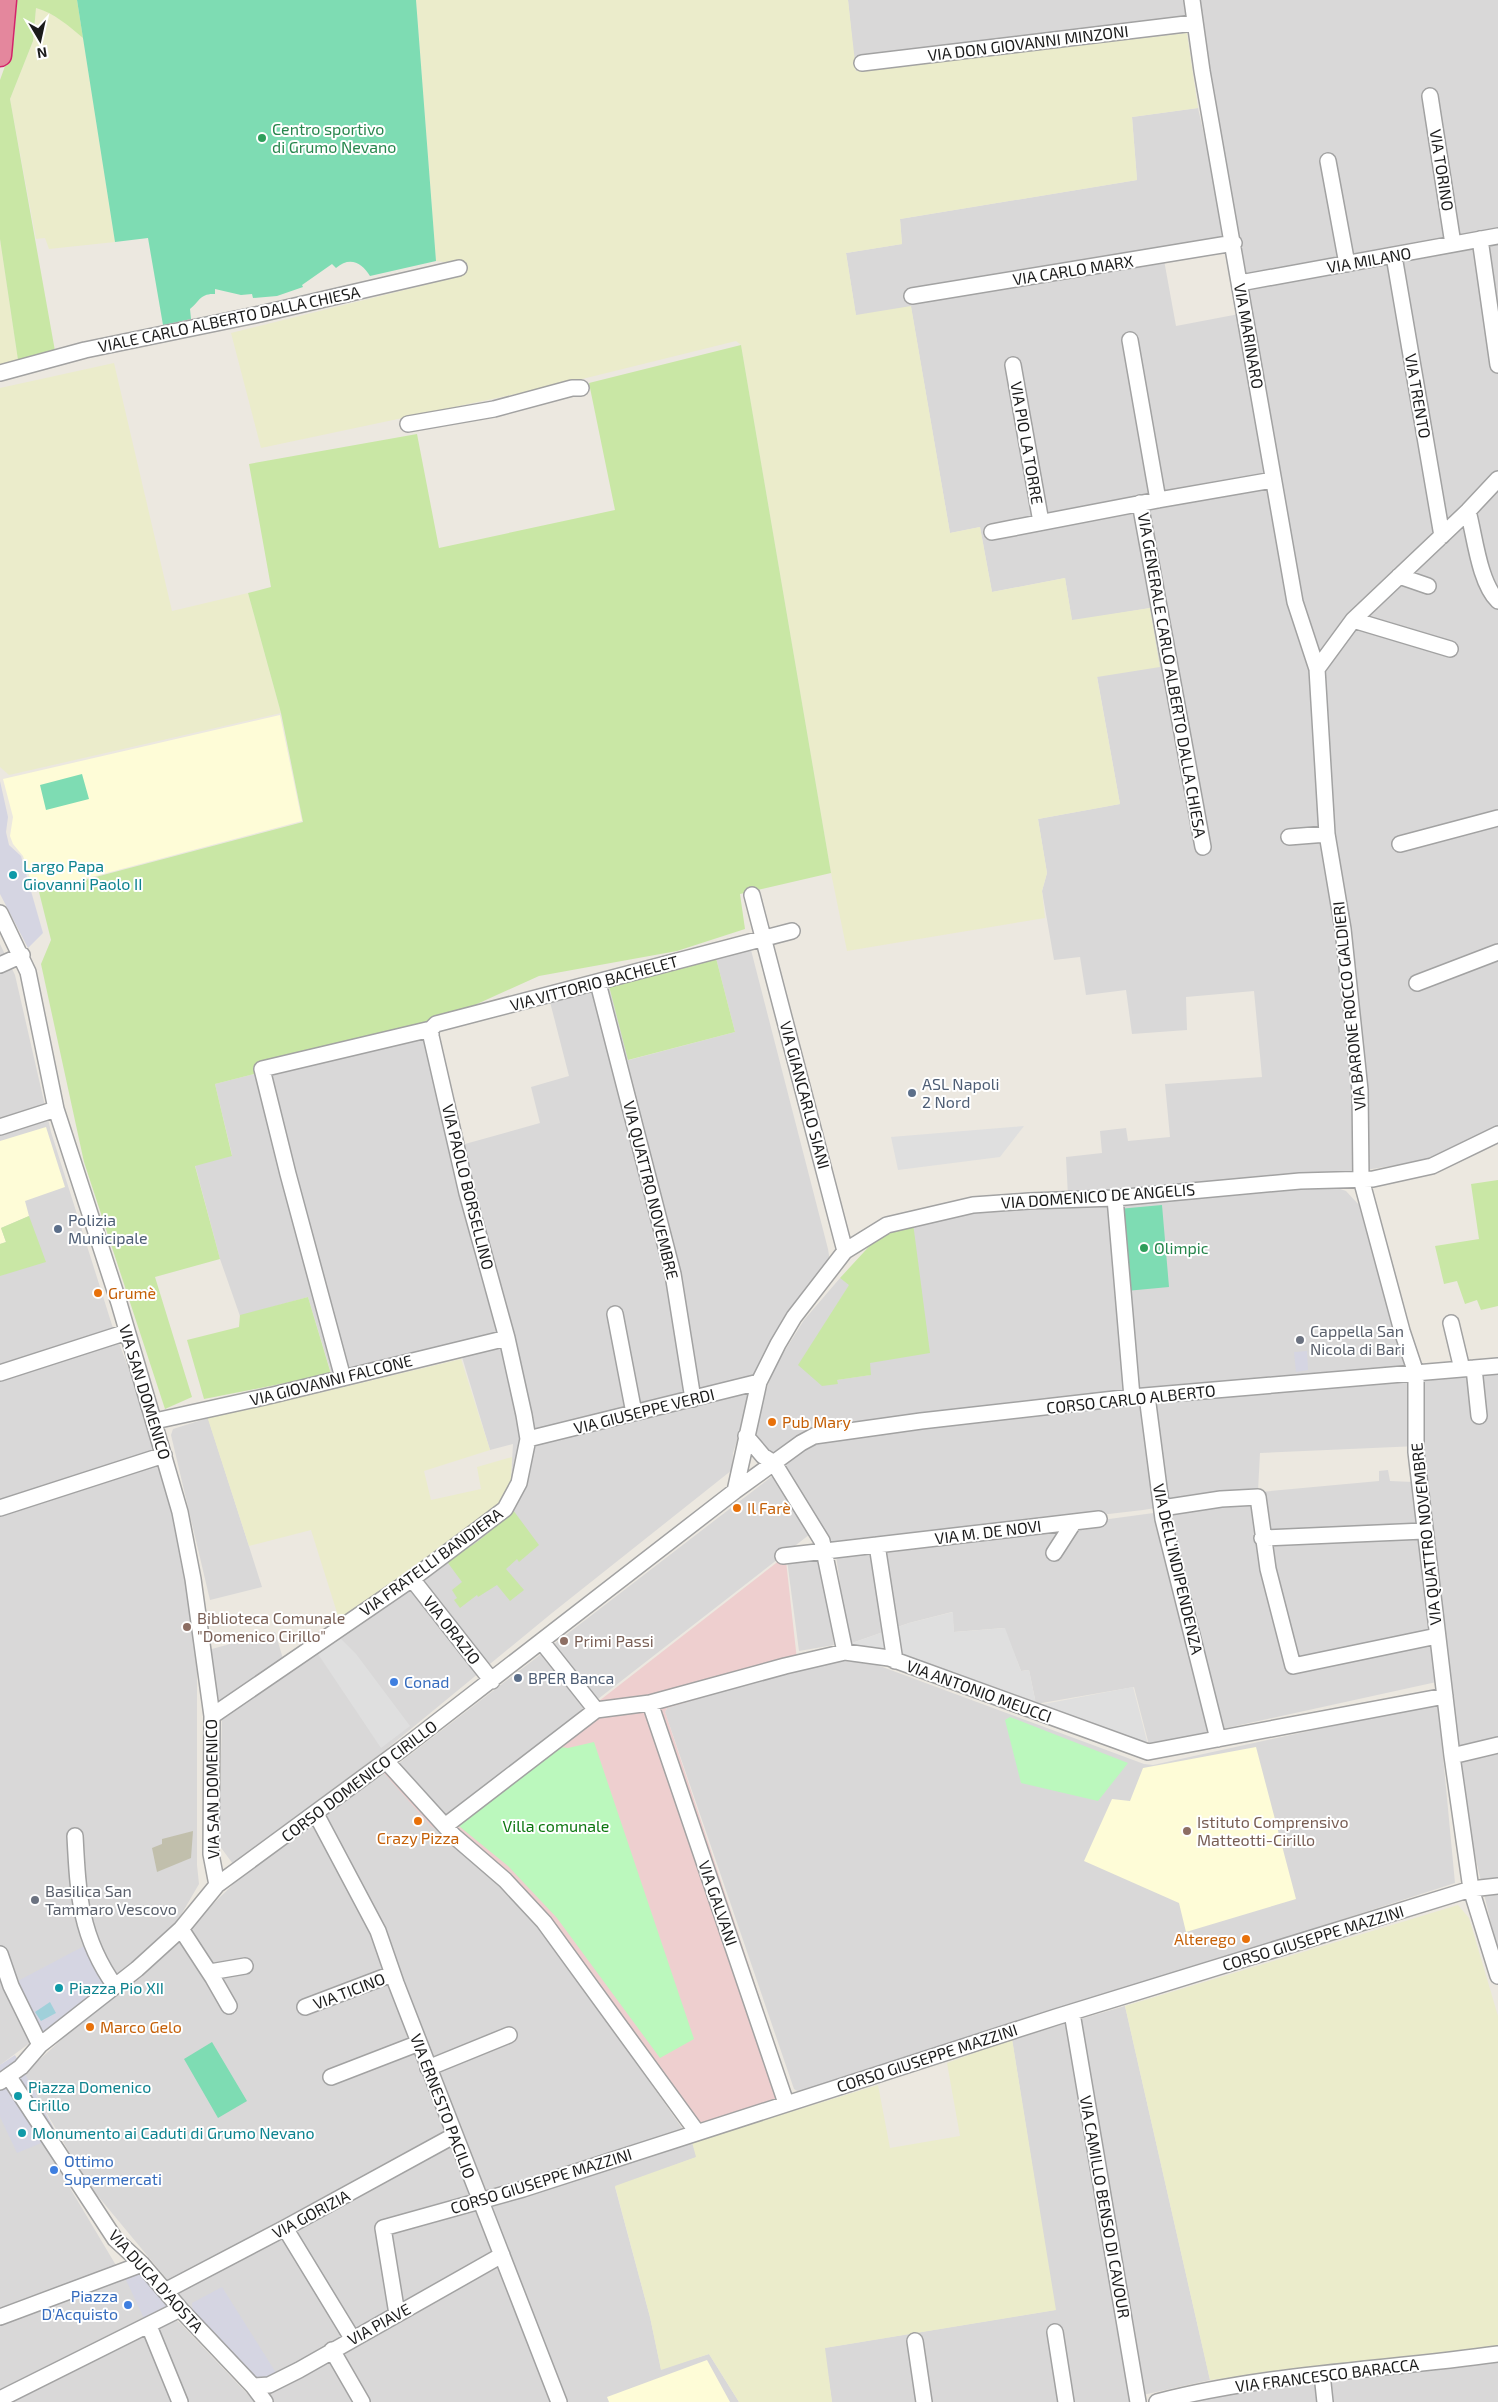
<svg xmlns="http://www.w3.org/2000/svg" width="1498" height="2402" font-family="'Exo 2',sans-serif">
<rect width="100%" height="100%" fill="#ece8e0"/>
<!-- residential -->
<path fill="#d9d8d8" d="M848,0H1184L1187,33L855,71Z
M1198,0H1498V232L1243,275Z
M1198,108L1227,237L1162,249L1176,326L1239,314L1235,291L1498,245V1125L1444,1154L1423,1161L1346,1173L1068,1196L1066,1157L1102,1153L1100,1131L1126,1128L1128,1141L1170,1137L1165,1084L1262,1077L1254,991L1186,997L1187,1030L1132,1034L1126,990L1086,995L1080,957L1054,960L1042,891L1047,873L1038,819L1120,804L1097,676L1150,608L1072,621L1065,578L992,592L980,527L950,533L911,307L856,316L846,253L902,244L900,219L1137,180L1132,117Z
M0,944L15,975L51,1132L112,1325L140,1398L168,1492L188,1599L197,1672V1865L199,1884L174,1927L130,1969L0,2065Z
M751,950L828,1249L830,1262L753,1390L733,1453L732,1470L552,1613L384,1751L233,1864L219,1845L222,1714L208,1650L275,1632L284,1662L502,1505L511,1480L513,1444L490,1450L462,1357L336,1389L308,1297L240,1316L220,1259L195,1165L232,1155L215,1084L425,1030H437L465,1144L540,1123L531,1087L569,1076L550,1002L609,986L629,1060L735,1032L716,958Z
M1332,1186L1346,1191L1359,1205L1381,1285L1411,1382L1498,1374V1953L1472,1843L1418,1446L1260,1453L1258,1491L1143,1510L835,1546L782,1470L751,1434L774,1368L804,1320L840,1278L850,1284L799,1365L837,1384V1380L870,1375L869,1363L913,1223L1012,1207L1019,1210L1201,1193Z
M208,1418L262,1587L210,1600L171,1435L173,1429Z
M1388,1470L1390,1481L1413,1482L1441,1681L1149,1745L1134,1687L1036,1704L1029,1670L1021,1671L1004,1628L954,1632L952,1612L909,1623L849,1644L836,1556L1183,1509L1260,1492L1379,1481V1471Z
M775,1474L814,1531L580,1713L496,1880L538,1924L692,2142L697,2157L615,2187L650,2317L661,2369L709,2354L739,2402H270L217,2328L190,2307L87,2183L24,2074L75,2027L133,1982L182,1938L214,1903L254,1864L398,1764Z
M820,1555L834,1645L799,1651L787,1560Z
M843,1661L869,1662L1144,1764L1153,1765L1438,1703L1455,1883L914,2058L799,2092L794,2089L665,1712L667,1708L798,1669Z
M1125,2006L1210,2380L1143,2395L1130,2402H832L824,2348L1055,2310L1012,2039Z
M0,2113L42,2141L117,2267L182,2325L255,2402H0Z
M1498,2361V2402H1183L1212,2396L1304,2383L1412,2373Z"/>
<!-- commercial -->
<path fill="#eecfcf" d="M780,1560L786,1561L798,1669L667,1708L665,1712L792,2096L687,2131L538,1924L459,1844L431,1826L382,1771L395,1762L442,1819L587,1711L543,1656L556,1647L599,1701Z"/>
<!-- education -->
<path fill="#fefcd7" d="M280,715L302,821L39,891L36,880L31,881L23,856L13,844L10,836L13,817L3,779Z
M46,1127L65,1187L25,1201L29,1216L1,1228L6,1242L0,1244V1141Z
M1256,1747L1296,1899L1186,1932L1179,1903L1084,1861L1112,1799L1130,1801L1143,1768Z
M707,2360L730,2402H609L607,2397Z"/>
<!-- construction -->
<path fill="#c1bfac" d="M193,1831L191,1858L157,1872L152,1848L162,1844V1839Z"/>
<!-- farmland -->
<path fill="#ebeccb" d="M416,0H848L856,71L1187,33L1198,108L1132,117L1137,180L900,219L902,244L846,253L856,315L911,306L950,533L980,527L992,592L1065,578L1072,620L1150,608L1160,667L1097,677L1120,804L1038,819L1047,873L1042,891L1045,918L847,951L831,873L741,345L736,341L554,386L261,448L231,333L457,277L451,263L436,261Z
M36,8L46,11L67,24L83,38L115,242L49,249L45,238L36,239L10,99L33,41Z
M0,239L18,360L0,365Z
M114,363L172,611L248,593L281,713L9,775L0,767V388Z
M461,1359L490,1450L424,1471L431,1500L481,1489L477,1467L512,1457L511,1480L502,1505L339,1619L311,1530L249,1546L207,1416L319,1393Z
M1458,1905L1469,1918L1498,2016V2347L1210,2380L1125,2006Z
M1012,2039L1056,2310L825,2348L832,2402H739L709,2354L661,2370L650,2317L615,2186L696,2157L692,2142L878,2085L890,2148L960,2136L947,2063Z"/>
<!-- grass -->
<path fill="#c9e7a5" d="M17,0H77L83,38C69,26 54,13 36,8L33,41L10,99L55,351L18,360L0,239V80L14,41Z
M741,345L831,873L740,894L745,929L677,951L539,976L477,1004L425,1030L215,1084L232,1156L195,1166L220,1259L155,1277L192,1397L165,1409L84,1162L41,964L51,940L39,892L303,822L281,713L248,593L271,587L249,464L417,434L439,548L615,510L589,383Z
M716,958L735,1032L628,1060L609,986Z
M1498,1180V1306L1481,1310L1477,1300L1465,1304L1457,1281L1444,1284L1435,1246L1479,1239L1471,1184Z
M29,1216L46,1262L0,1276V1244L6,1242L1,1228Z
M913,1223L930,1353L870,1363L871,1375L837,1380L838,1384L822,1386L798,1365L849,1285L840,1278L875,1240Z
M308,1297L331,1374L204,1399L187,1340L239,1327L240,1315Z
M513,1510L539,1545L519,1562L517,1559L506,1569L524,1590L510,1601L497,1585L478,1597L477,1595L460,1608L454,1600L457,1598L452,1590L462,1582L445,1559C472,1550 493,1529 513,1510Z"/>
<!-- park -->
<path fill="#bbf8bd" d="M1010,1717L1128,1763L1098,1801L1021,1783L1005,1720Z
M594,1742L694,2039L660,2058L557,1918L508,1866L454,1822L560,1747L568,1748Z"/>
<!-- pitch -->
<path fill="#7edcb3" d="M77,0H416L436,261L370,276C362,263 350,256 336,268L332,264L302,285L303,287L277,296L253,298L252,294L241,295L215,289V294C200,293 199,302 190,309L191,319L163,325L148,238L115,242Z
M82,774L89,799L46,810L40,785Z
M1162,1205L1169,1287L1126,1291L1118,1209Z
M212,2042L247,2101L218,2118L184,2059Z"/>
<!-- parking -->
<path fill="#dfdfdf" d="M1024,1126L1000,1157L898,1170L891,1137Z
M953,1612L954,1632L1005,1628L1021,1671L1029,1670L1036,1704L951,1671L849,1644L909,1623Z
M339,1637L356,1654L410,1726L381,1748L318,1654Z
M1133,1687L1148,1745L1039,1705Z"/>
<!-- plaza -->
<path fill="#d5d5e2" d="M0,781L8,817L6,832L9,845L21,856L43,933L28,948L0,894Z
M1307,1351L1308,1370L1296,1372L1294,1352Z
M86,1945L108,1984L41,2037L12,1984Z
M15,2055L58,2136L17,2153L0,2117V2065Z
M146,2256L186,2306L147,2325L120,2267Z
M222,2287L278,2376L265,2387L193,2316L192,2303Z"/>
<!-- water -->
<path fill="#a0d0da" d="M50,2002L56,2013L41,2021L35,2012Z"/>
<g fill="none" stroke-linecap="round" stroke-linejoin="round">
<!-- minor casing -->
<g stroke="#a2a2a2" stroke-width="18">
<path id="minor" d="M1192,0L1202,71L1295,602L1317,669
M862,63L1194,23
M1430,96L1453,244
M1328,161L1347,264
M1480,239L1498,365
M1394,256L1442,536
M1240,283L1498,236
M912,296L1234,243
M1130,340L1158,500
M1013,365L1041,522
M0,373L85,350L260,314L459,268
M408,424L494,409L572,388H581
M1498,479L1468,511L1353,620L1317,669L1327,834L1343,929L1360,1090L1361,1179L1402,1331L1416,1373V1452L1452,1756L1471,1889L1498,1976
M1140,503L1203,847
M1468,511C1475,537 1479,582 1498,601
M992,532L1158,500L1273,480
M1399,576L1428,586
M1353,620L1450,649
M1289,837L1327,834
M1400,844L1498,818
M752,895L845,1251
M0,913L28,972L56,1109L119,1303L180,1512L193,1579L212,1716L211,1854L217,1885
M0,965L22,955
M598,983L673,1274L693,1399
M1417,983L1498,952
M0,1127L56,1109
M1115,1198L1132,1397
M615,1314L634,1413
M1451,1323L1462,1369
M1474,1368L1479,1416
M0,1373L127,1332
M343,1378L288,1174L262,1069L431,1029
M1147,1396L1163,1519L1218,1739
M155,1421L273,1395L507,1338
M746,1436L763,1456L774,1463L822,1541L845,1652
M528,1439L759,1382
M735,1491L759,1382L778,1344L794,1317L845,1251L887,1225L973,1205L1029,1201L1115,1198L1300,1181L1373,1179L1432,1166L1498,1134
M0,1508L164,1455
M1162,1508L1221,1499L1258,1497L1268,1569L1293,1666L1437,1636
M1262,1538L1424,1531
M877,1545L895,1661
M1054,1553L1074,1522
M783,1556L1099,1519
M412,1579L492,1681
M542,1642L596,1710
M650,1703L786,2103
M596,1710L650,1703L785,1666L845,1652L889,1658L1148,1752L1445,1696
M212,1716L412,1579L505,1509L519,1483L528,1439L524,1415L507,1338L467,1193L431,1036V1029L436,1024L792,931
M1452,1756L1498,1745
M386,1761L454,1836L505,1880L544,1922L697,2132
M316,1814L378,1931L396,1983L559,2402
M445,1826L596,1710
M75,1836C78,1894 80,1937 115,1986
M181,1929L213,1978L229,2006
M0,1954L11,1986L40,2045
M210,1972L245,1966
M305,2007L392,1974
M1072,2013L1138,2402
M428,2068L509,2035
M9,2077L115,2239L142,2264L183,2312L253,2386L265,2402
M331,2077L419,2043
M0,2082L21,2067L40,2045L137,1969L181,1929L217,1885L402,1749L735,1491L801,1443L814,1436L921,1421L1132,1397L1498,1366
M285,2228L352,2338
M165,2291L285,2228L455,2135
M397,2314L383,2228L523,2189L1056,2017L1471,1889L1498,1886
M0,2317L142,2264
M149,2326L180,2402
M1055,2332L1066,2402
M915,2341L924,2402
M332,2350L362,2402
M1322,2374L1325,2402
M253,2386L269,2385L299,2370L502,2255
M0,2399L180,2309
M1157,2402C1268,2373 1385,2370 1498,2354"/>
</g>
<!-- highway casing -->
<g stroke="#d2256a" stroke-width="25">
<path id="highway" d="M0,55L5,0"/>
</g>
<!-- minor -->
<use href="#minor" stroke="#fff" stroke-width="15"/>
<!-- highway -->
<use href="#highway" stroke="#e4879d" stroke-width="22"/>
</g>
<!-- markers -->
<g fill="#2e9e5b" stroke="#fff" stroke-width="2">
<circle cx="262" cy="138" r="5"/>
<circle cx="1144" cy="1248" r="5"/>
</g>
<g fill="#0f9aa8" stroke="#fff" stroke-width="2">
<circle cx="13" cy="875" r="5"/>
<circle cx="59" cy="1988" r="5"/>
<circle cx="18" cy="2096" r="5"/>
<circle cx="22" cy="2133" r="5"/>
</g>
<g fill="#5c6f8a" stroke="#fff" stroke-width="2">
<circle cx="912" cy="1093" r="5"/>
<circle cx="58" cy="1229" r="5"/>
<circle cx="518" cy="1678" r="5"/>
</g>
<g fill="#e8710a" stroke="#fff" stroke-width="2">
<circle cx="98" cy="1293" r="5"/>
<circle cx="772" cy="1422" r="5"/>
<circle cx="737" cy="1508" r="5"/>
<circle cx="418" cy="1821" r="5"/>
<circle cx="1246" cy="1939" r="5"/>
<circle cx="90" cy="2027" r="5"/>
</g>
<g fill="#6b7280" stroke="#fff" stroke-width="2">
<circle cx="1300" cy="1340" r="5"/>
<circle cx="35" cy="1900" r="5"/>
</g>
<g fill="#8d6e63" stroke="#fff" stroke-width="2">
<circle cx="187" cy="1627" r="5"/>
<circle cx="564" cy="1641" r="5"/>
<circle cx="1187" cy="1831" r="5"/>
</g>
<g fill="#3f7fe0" stroke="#fff" stroke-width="2">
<circle cx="394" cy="1682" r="5"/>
<circle cx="54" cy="2170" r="5"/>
<circle cx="128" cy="2305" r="5"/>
</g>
<g text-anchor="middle" stroke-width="4" stroke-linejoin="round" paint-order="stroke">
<!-- street labels -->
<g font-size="16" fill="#1b1b1b" stroke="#fff">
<text transform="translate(1028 43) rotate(-7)" y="6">VIA DON GIOVANNI MINZONI</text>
<text transform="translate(1442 170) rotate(81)" y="6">VIA TORINO</text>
<text transform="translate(1369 260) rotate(-10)" y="6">VIA MILANO</text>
<text transform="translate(1073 270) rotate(-9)" y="6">VIA CARLO MARX</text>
<text transform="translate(229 319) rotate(-12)" y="6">VIALE CARLO ALBERTO DALLA CHIESA</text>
<text transform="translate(1249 336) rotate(80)" y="6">VIA MARINARO</text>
<text transform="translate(1418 396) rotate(80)" y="6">VIA TRENTO</text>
<text transform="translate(1027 443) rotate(80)" y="6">VIA PIO LA TORRE</text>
<text transform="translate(1172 675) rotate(80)" y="6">VIA GENERALE CARLO ALBERTO DALLA CHIESA</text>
<text transform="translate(594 983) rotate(-15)" y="6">VIA VITTORIO BACHELET</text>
<text transform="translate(1349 1006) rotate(-96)" y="6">VIA BARONE ROCCO GALDIERI</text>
<text transform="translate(805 1095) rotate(75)" y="6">VIA GIANCARLO SIANI</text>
<text transform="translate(468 1187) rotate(76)" y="6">VIA PAOLO BORSELLINO</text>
<text transform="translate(651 1190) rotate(76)" y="6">VIA QUATTRO NOVEMBRE</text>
<text transform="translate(1098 1196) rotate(-4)" y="6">VIA DOMENICO DE ANGELIS</text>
<text transform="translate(331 1380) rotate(-14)" y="6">VIA GIOVANNI FALCONE</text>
<text transform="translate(145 1392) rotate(73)" y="6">VIA SAN DOMENICO</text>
<text transform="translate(1131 1399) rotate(-6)" y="6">CORSO CARLO ALBERTO</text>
<text transform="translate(644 1411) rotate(-14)" y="6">VIA GIUSEPPE VERDI</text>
<text transform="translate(988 1532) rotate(-7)" y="6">VIA M. DE NOVI</text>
<text transform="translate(1426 1534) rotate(-96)" y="6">VIA QUATTRO NOVEMBRE</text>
<text transform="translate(431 1562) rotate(-36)" y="6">VIA FRATELLI BANDIERA</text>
<text transform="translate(1178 1569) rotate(77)" y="6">VIA DELL'INDIPENDENZA</text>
<text transform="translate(452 1630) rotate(52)" y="6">VIA ORAZIO</text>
<text transform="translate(979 1691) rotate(20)" y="6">VIA ANTONIO MEUCCI</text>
<text transform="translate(359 1781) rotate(-37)" y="6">CORSO DOMENICO CIRILLO</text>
<text transform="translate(212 1789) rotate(-91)" y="6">VIA SAN DOMENICO</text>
<text transform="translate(718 1903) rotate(71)" y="6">VIA GALVANI</text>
<text transform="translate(1313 1938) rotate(-17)" y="6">CORSO GIUSEPPE MAZZINI</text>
<text transform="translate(349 1991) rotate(-21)" y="6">VIA TICINO</text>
<text transform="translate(927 2058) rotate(-18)" y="6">CORSO GIUSEPPE MAZZINI</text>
<text transform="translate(443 2106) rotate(69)" y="6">VIA ERNESTO PACILIO</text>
<text transform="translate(541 2181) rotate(-17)" y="6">CORSO GIUSEPPE MAZZINI</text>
<text transform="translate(1105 2207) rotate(80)" y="6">VIA CAMILLO BENSO DI CAVOUR</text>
<text transform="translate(311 2214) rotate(-28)" y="6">VIA GORIZIA</text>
<text transform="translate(156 2281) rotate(48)" y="6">VIA DUCA D'AOSTA</text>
<text transform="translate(379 2324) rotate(-29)" y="6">VIA PIAVE</text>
<text transform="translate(1327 2375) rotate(-7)" y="6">VIA FRANCESCO BARACCA</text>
</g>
<!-- leisure labels -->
<g font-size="16" fill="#27864d" stroke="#fff" text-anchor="start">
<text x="272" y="135">Centro sportivo<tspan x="272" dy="18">di Grumo Nevano</tspan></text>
<text x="1154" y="1254">Olimpic</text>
</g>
<!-- culture labels -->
<g font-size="16" fill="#0d838f" stroke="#fff" text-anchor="start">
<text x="23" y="872">Largo Papa<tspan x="23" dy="18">Giovanni Paolo II</tspan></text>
<text x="69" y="1994">Piazza Pio XII</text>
<text x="28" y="2093">Piazza Domenico<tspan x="28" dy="18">Cirillo</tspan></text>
<text x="32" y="2139">Monumento ai Caduti di Grumo Nevano</text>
</g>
<!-- service labels -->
<g font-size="16" fill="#4e5e75" stroke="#fff" text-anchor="start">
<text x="922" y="1090">ASL Napoli<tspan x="922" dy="18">2 Nord</tspan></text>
<text x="68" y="1226">Polizia<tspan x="68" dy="18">Municipale</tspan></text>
<text x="528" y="1684">BPER Banca</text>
</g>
<!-- food labels -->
<g font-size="16" fill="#c56008" stroke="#fff" text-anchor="start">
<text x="108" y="1299">Grumè</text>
<text x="782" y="1428">Pub Mary</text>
<text x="747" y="1514">Il Farè</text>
<text x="418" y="1844" text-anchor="middle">Crazy Pizza</text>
<text x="1236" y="1945" text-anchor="end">Alterego</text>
<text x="100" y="2033">Marco Gelo</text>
</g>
<!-- worship labels -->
<g font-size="16" fill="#5b616d" stroke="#fff" text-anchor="start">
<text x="1310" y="1337">Cappella San<tspan x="1310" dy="18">Nicola di Bari</tspan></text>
<text x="45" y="1897">Basilica San<tspan x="45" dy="18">Tammaro Vescovo</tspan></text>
</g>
<!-- education labels -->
<g font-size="16" fill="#785e54" stroke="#fff" text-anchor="start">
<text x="197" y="1624">Biblioteca Comunale<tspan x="197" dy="18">"Domenico Cirillo"</tspan></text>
<text x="574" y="1647">Primi Passi</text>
<text x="1197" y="1828">Istituto Comprensivo<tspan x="1197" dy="18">Matteotti-Cirillo</tspan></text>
</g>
<!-- shop labels -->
<g font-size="16" fill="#366cbe" stroke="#fff" text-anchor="start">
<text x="404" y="1688">Conad</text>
<text x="64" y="2167">Ottimo<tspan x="64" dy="18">Supermercati</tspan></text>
<text x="118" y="2302" text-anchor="end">Piazza<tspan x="118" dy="18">D'Acquisto</tspan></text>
</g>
<!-- park labels -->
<g font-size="16" fill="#0c750f" stroke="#fff">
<text x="556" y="1832">Villa comunale</text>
</g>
</g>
<!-- north arrow -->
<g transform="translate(40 40) rotate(171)" stroke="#ffffff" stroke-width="4" paint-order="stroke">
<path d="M0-4L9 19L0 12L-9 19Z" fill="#1b1b1b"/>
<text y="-8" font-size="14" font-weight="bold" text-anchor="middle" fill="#1b1b1b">N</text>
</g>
</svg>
